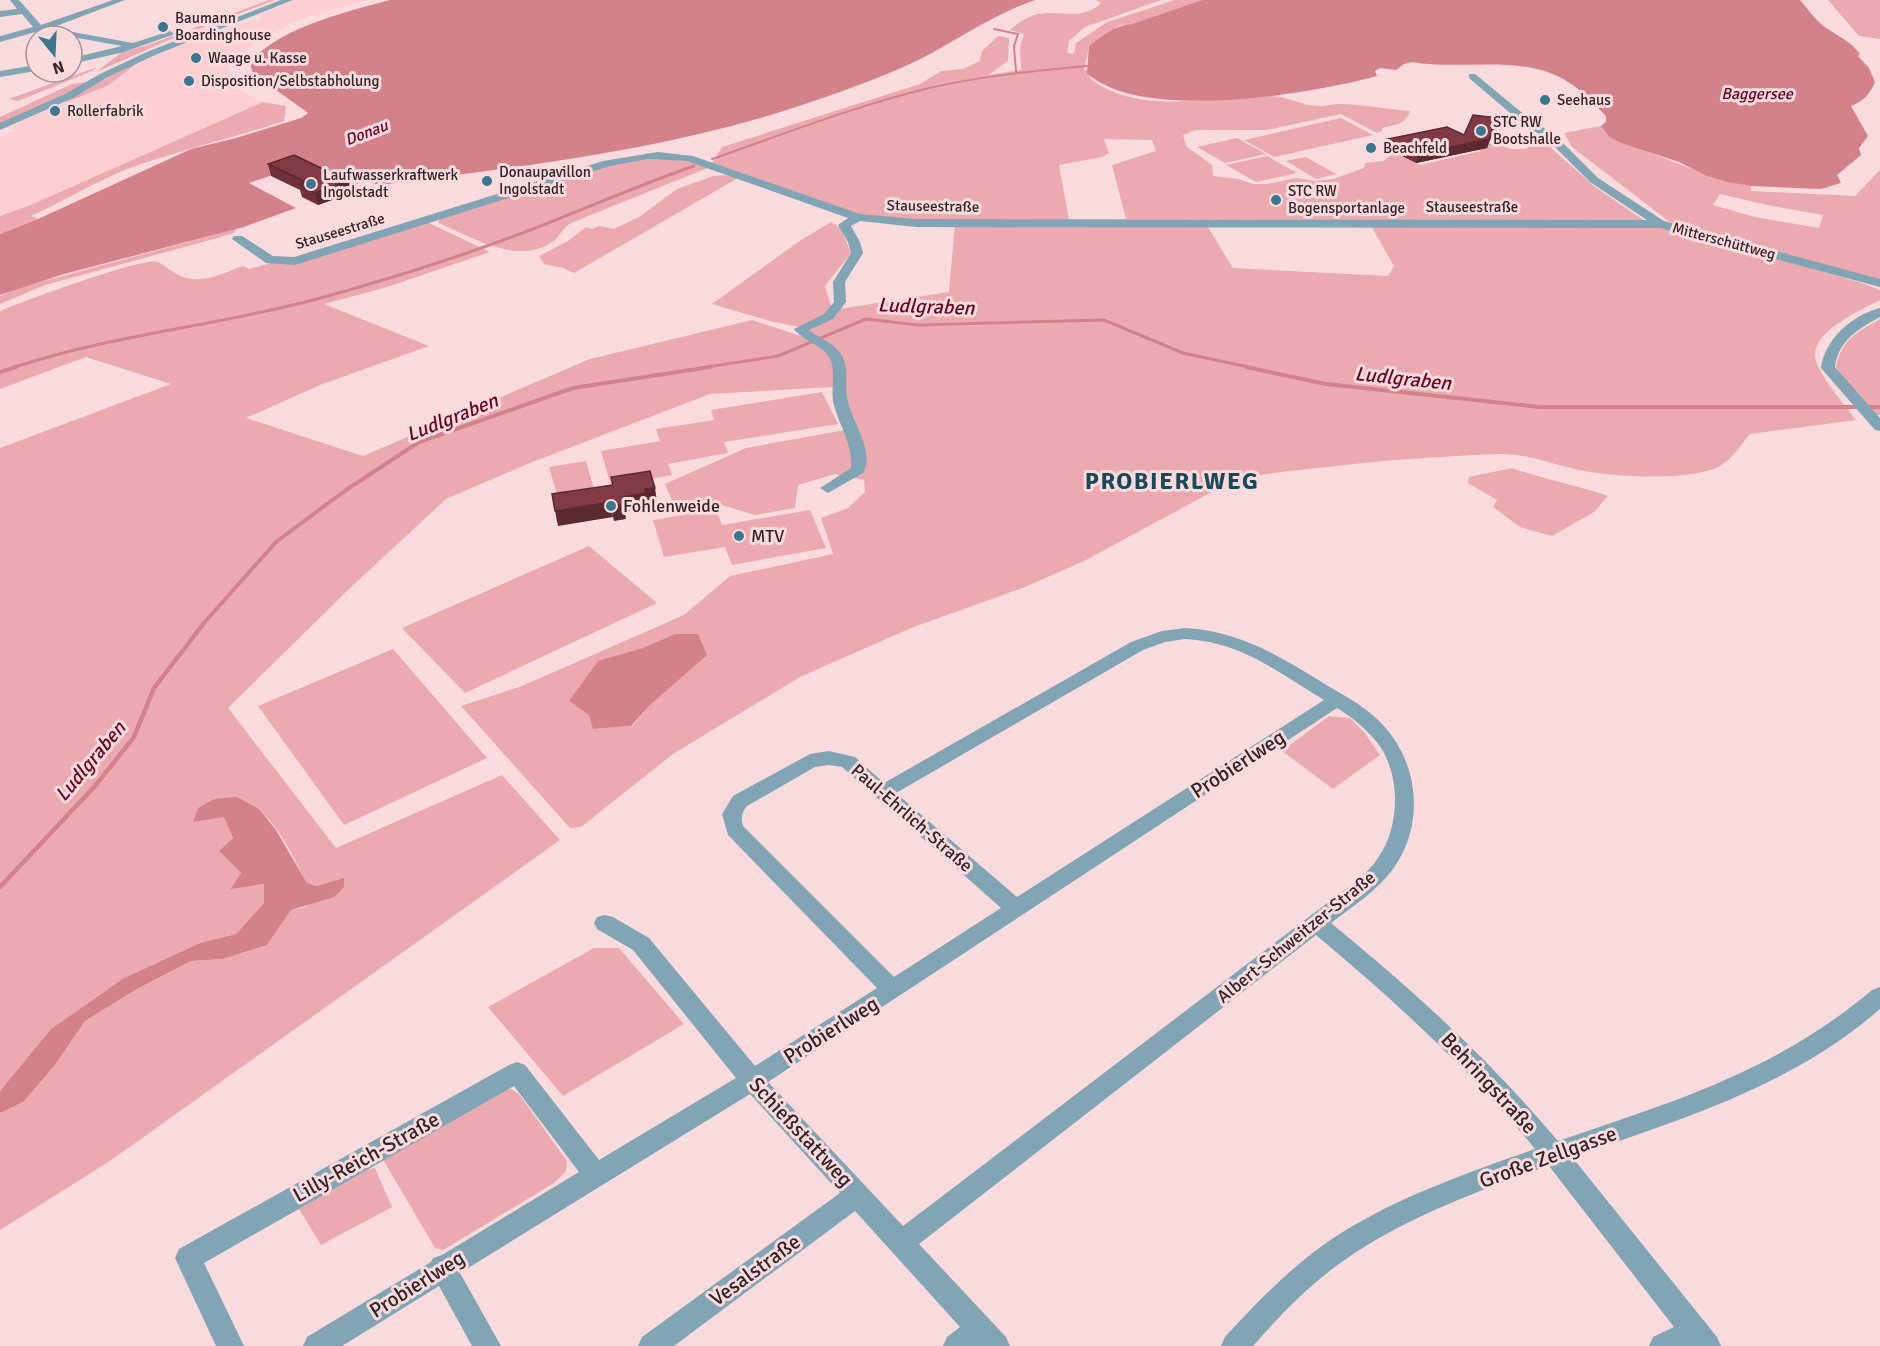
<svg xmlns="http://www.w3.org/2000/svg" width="1880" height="1346" font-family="Signika,sans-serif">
<rect width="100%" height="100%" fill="#fadbdd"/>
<!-- built -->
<path fill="#fdced2" d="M297,0H367L300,19L257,41L231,61L230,71L243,84L237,85L238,89L263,102L33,204L0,216V137L16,130L6,127L110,85L143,60L192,38L251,21L262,17L255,15Z"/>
<!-- green -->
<path fill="#ebaab0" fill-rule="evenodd" d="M269,0H275L169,40L96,72L121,53L151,44Z
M1096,0H1161L1085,27L1069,41L1067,53L1074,54L1076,43L1107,22L1175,0H1202L1132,24L1120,25L1089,46L1084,70H1090L1095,75L1089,77C1134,117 1215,96 1270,96C1287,96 1302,106 1319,106C1325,107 1331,104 1337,104C1361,104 1386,109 1410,111C1405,126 1395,124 1382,128V131L1377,133L1341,114L1267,130H1196L1183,135L1186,146L1212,165L1213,176L1238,179L1253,184H1267L1296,178L1317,181L1333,179L1364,168L1365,163L1383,161L1396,152L1420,165L1481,151L1455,135L1513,149H1526L1541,139L1595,187L1645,221L1126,219L1112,165L1156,151L1152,140L1104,139L1109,153L1102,157L1059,165L1069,220H919L858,214L712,163L722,147L920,84L941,71L963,69L980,61L982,51L998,36L1009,38L1008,61L988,75L1021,70L1020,47L1024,34L1010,30C1017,24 1025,18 1034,15C1057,8 1081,23 1101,3Z
M1828,0H1880V39L1859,36Z
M140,61L109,85L67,102H60Z
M97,67L92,71L18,101L9,99Z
M87,82L88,84L0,124V117L72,84Z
M263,102L286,106L284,121C233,138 181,150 130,168C96,181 64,201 31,216L38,219L0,234V216L33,204Z
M1341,118L1373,135L1274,157L1244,140Z
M1601,126L1609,137L1618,142C1663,155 1705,178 1751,186V191L1855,196L1880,170V281L1671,223L1572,147L1564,133ZM1720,194L1767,205L1823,215L1819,228L1755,217L1713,205Z
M1237,138L1266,154L1225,163L1197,147Z
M1267,156L1297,173L1256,182L1226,165Z
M1306,157L1336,174L1316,179L1286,161Z
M639,159L689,160L710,167L571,223C562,228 560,237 552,242C518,266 471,237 439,223L438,219L602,167Z
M726,175L738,178L574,273L563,268L544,264L539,256L568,241L586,227L592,229L599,226L614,229L639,217L677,189L713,176Z
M427,222L490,252L384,288L324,304L429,346L320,385L246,418L363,456L590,359L752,320L807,338L831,355L836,366L833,387L710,394L530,463L446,499L349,589L228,708L336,848L502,775L560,840L110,1161L0,1230V1113L23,1101L55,1065L85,1021L137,989L191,961L223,959L267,945L291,910L302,908L344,887V879L317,886L307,883C284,839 257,775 198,808L193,822L224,816L233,838L219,851L241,873L230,888L264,884V903L236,934L200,943L124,978L51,1029L0,1091V448L171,384L86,357L0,389V311C22,302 142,257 158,262C164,265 173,273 181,276C201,285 224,273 243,266L249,269L271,263L283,264Z
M831,222L841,228L851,253L825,286L832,310L949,292L955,224H1206L1233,268L1388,276L1394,266L1370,224L1659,225L1862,283L1880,290V300C1861,310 1807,333 1816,361C1822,379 1844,404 1856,420L1750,434C1742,443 1734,457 1723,464C1698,482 1615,477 1585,471C1556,466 1531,454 1500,454C1443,456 1385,460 1328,467C1297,470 1265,473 1234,480L1084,561L1025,587L911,628L800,677L673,754L581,827L570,828L461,706L522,686L684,615L730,576L833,554L821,518L848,508L865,492L864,480L835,474L798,485L795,508L755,515L715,503L676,510L665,484L746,448L856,428L843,391V360L800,327L773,322L712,304L801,240ZM675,634L706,655L650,705L632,726L594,729L589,715L644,648Z
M236,229L234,233L214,239L45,285L0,304V296L22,287Z
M1880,319V415H1875L1847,384L1836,367C1841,340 1857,332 1880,319Z
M822,392L838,424L724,442L728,453L668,464L672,475L611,486L601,451L660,441L656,429L714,420L711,410Z
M586,461L597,499L560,505L549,467Z
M1512,468C1543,479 1576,485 1608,496L1594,512L1552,536L1520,527L1493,507L1497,500L1468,483L1469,477Z
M716,509L722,525L810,510L826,548L732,565L725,547L664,557L653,520Z
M589,546L657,603L465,693L402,628Z
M393,649L487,758L344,825L258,706Z
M1329,716L1350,718L1364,732L1380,755L1333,789L1282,751Z
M594,948H619L684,1024L563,1096L488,1007Z
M511,1089L519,1094L567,1161L566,1171L554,1183L443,1250L435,1248L381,1156L496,1091Z
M375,1168L392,1207L321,1245L297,1206L358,1171Z"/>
<!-- water -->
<path fill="#d3828b" d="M390,0H1035C997,13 965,35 930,54C892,74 849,89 808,103C670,150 524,166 380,185L365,181L347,187L309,163L249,183L296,208L244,227L64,274L0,295V234L38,219L191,149L236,138L301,118L308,113L268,84L254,79L250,63C277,28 349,11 390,0Z
M1202,0H1800C1807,8 1814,18 1822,25C1835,35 1850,40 1860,54L1858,56L1869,68L1875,82C1870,94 1864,101 1851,106L1868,136L1859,148L1861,155L1837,175L1841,183L1821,189L1751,186L1728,182L1707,176L1679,162L1618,142L1609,137L1601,126L1606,122V116C1594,104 1583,91 1568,82C1523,53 1462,71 1412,62L1404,64L1396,70L1380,68L1375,71L1377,76C1310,94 1141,123 1087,73L1089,46C1102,36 1115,25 1132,24Z
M675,634H698L707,655L650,705L631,726L593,729L589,715L569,701L598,661L643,648Z
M237,797L259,809L276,830L307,883L317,886L344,878V887L334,897L291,910L267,945L223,959L191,961L137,989L85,1021L55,1065L23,1102L0,1113V1091L51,1029L124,978L200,943L236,934L264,903V884L230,889L241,873L219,851L233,838L224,817L193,822L198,808L214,799Z"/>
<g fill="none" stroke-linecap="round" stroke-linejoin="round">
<!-- stream-far3 -->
<path stroke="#d3828b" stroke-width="2" d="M994,29L1018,34L1014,46L1016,72
M712,159C784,134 855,106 929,88C981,76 1034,71 1087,66"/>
<!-- stream-far2 -->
<path stroke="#d3828b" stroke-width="3" d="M12,368C111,335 216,326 317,299C390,279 463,256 533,229C587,208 639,185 694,166
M700,368L778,356L866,319L918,325L1104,320L1183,353L1253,368"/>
<!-- stream-far1 -->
<path stroke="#d3828b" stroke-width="4" d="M1246,367L1326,384L1539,407H1880
M0,372L16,367
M203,624L276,542L346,490L419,442L573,388L710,367"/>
<!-- stream -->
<path stroke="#d3828b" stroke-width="4.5" d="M0,887L95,786L134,737L154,688L204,623"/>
<!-- minor -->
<path fill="#81a5b4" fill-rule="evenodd" d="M10,0H19L41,25L113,0H125L51,28L133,43L170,31L175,34L124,52L72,64V58L122,46L39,31L0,42V36L33,27L22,14L0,17V11L17,9Z
M281,0H293L155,55L106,78L73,98L0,130V123L65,94L100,74L149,51Z
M36,65V71L0,77V71Z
M1469,74H1475L1531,120L1555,135L1598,178L1664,221L1880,279V287L1660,228L916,227L860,221L851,226L860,242L863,253L845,282L846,302L833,319L809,330C820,339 835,343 842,356C849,369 845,383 847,397C850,420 876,451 863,473L828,493L820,488L851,468C853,443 838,424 833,401C831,387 836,371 830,359C823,345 803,341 794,329L824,314L834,302L833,282L851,253L848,242L838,225L848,218L687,161L648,159L610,166L295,265L266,263L232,239L234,236H242L273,256L294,257L603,161L658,152L693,156L860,214L916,219L1647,220L1590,182L1547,139L1523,124L1469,78Z
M1880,308V317C1858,329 1838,341 1835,367L1880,418V431L1875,430L1821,368C1825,339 1852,315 1880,308Z
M1185,628C1238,631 1276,654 1320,681C1339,693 1360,703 1377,719C1418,757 1427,822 1393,869C1377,891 1353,906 1331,923C1414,991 1489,1059 1558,1141C1675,1101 1776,1071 1872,990L1880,987V1009C1792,1086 1680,1120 1572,1157L1717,1337L1721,1346H1649L1653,1337L1674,1327L1549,1166C1480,1190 1407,1217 1346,1259C1311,1283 1281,1314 1253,1346H1221L1225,1337C1256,1303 1288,1270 1326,1243C1388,1200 1464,1174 1535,1149C1469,1069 1395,1001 1316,935L919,1244L1006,1337L1010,1346H943L947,1337L960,1327L855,1211L674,1346H638L642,1337L840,1193L750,1094L460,1273L501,1346H472L439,1286L342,1346H303L307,1337L431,1262L433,1258L442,1255L579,1172L514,1086L204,1263L244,1346H216L175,1258L179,1249L509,1065L517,1062L525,1065L599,1160L736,1078L633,950L597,929L594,923L597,917L605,915L613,917L649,938L755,1066L877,988L728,835L722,814L733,796L810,754L829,751L855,757L884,783L1131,642L1162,631ZM1185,639C1242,642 1277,672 1324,700L1017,897L896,793L1143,650L1165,642ZM1337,708C1352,717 1365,728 1376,741C1401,771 1401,826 1378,858C1373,866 1366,872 1360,878L903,1226L768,1082ZM829,765L842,767L1001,908L894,977L743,826C741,818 741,813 747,806L815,767Z"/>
</g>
<!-- wall -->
<path fill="#70323a" d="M1495,127L1487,148L1416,163L1386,148L1388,139L1464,135Z
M268,164L348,181L351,193L318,205L302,197L300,190L271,176Z"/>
<!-- shaded-wall -->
<path fill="#5b2930" d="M1497,118L1495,127L1487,148L1416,163L1418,154L1489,139Z
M348,181L351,193L318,205L315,193Z
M655,488L657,502L647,504L648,508L625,512L626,519L614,521L611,506L622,497L645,489Z
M610,502L613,517L558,526L555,511Z"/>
<!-- building -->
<path fill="#823a44" stroke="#5b2930" stroke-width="1.5" d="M1473,115L1497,118L1489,139L1418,154L1388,139L1447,127L1464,135Z
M294,155L348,181L315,193L299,185L306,182L268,164Z
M650,471L655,488L645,489L646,493L622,497L624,504L611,506L610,502L555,511L552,494L613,485L611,477Z"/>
<!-- markers -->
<g fill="#3b778e" stroke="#fadbdd" stroke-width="2">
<circle cx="163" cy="27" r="6"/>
<circle cx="196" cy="58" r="6"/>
<circle cx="189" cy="81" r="6"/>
<circle cx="1545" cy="100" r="6"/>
<circle cx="55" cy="111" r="6"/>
<circle cx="1481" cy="131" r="6"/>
<circle cx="1371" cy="148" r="6"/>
<circle cx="487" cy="181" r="6"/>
<circle cx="311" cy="184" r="6"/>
<circle cx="1276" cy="200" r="6"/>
<circle cx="611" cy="506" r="6"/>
<circle cx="739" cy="536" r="6"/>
</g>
<g text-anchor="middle" stroke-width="6" stroke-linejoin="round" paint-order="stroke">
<!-- far-poi labels -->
<g font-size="15" fill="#332526" stroke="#fadbdd" text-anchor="start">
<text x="175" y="23">Baumann<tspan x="175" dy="17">Boardinghouse</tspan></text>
<text x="208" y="63">Waage u. Kasse</text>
<text x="201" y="86">Disposition/Selbstabholung</text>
<text x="1557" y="105">Seehaus</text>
<text x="67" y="116">Rollerfabrik</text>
<text x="1493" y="127">STC RW<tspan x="1493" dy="17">Bootshalle</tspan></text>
<text x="1383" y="153">Beachfeld</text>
<text x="499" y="177">Donaupavillon<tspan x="499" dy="17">Ingolstadt</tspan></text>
<text x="323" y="180">Laufwasserkraftwerk<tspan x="323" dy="17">Ingolstadt</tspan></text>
<text x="1288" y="196">STC RW<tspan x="1288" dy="17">Bogensportanlage</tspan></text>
</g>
<!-- far-street labels -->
<g font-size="15" fill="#332526" stroke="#fadbdd">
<text transform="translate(933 206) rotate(1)" y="5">Stauseestraße</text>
<text x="1472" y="212">Stauseestraße</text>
<text transform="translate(340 231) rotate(-17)" y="5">Stauseestraße</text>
<text transform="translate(1724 241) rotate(15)" y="5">Mitterschüttweg</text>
</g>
<!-- far-water labels -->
<g font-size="16" font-style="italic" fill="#670121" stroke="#fadbdd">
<text x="1757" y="99">Baggersee</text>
<text transform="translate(366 132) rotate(-21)" y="6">Donau</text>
</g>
<!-- poi labels -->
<g font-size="18" fill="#332526" stroke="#fadbdd" text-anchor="start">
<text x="623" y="512">Fohlenweide</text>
<text x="751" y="542">MTV</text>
</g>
<!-- street labels -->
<g font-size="18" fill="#332526" stroke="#fadbdd">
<text transform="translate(912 818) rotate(41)" y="6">Paul-Ehrlich-Straße</text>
<text transform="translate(1296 937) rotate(-39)" y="6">Albert-Schweitzer-Straße</text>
</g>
<!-- water labels -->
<g font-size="20" font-style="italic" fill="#670121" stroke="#fadbdd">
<text transform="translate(926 306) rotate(2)" y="7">Ludlgraben</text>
<text transform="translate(1403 378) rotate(6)" y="7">Ludlgraben</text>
<text transform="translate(452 417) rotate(-22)" y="7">Ludlgraben</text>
<text transform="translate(90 761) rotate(-50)" y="7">Ludlgraben</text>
</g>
<!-- near-street labels -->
<g font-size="21" fill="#332526" stroke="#fadbdd">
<text transform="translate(1238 764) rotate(-33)" y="7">Probierlweg</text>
<text transform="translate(831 1030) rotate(-32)" y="7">Probierlweg</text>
<text transform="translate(1489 1083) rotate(47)" y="7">Behringstraße</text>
<text transform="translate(801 1132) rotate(47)" y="7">Schießstattweg</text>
<text transform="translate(366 1157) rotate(-29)" y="7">Lilly-Reich-Straße</text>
<text transform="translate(1548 1157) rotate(-20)" y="7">Große Zellgasse</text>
<text transform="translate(755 1270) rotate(-36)" y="7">Vesalstraße</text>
<text transform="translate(417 1284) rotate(-32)" y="7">Probierlweg</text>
</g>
<!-- district labels -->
<g font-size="24" font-weight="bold" letter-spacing="1.5" fill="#18495b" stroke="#fadbdd">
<text x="1172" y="489">PROBIERLWEG</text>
</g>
</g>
<!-- north arrow -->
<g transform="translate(54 54) rotate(162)"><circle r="28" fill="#fadbdd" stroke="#aa9294" stroke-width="1.5"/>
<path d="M0-4.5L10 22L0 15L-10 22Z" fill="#3b778e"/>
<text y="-9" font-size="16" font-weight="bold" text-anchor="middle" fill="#332526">N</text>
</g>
</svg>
